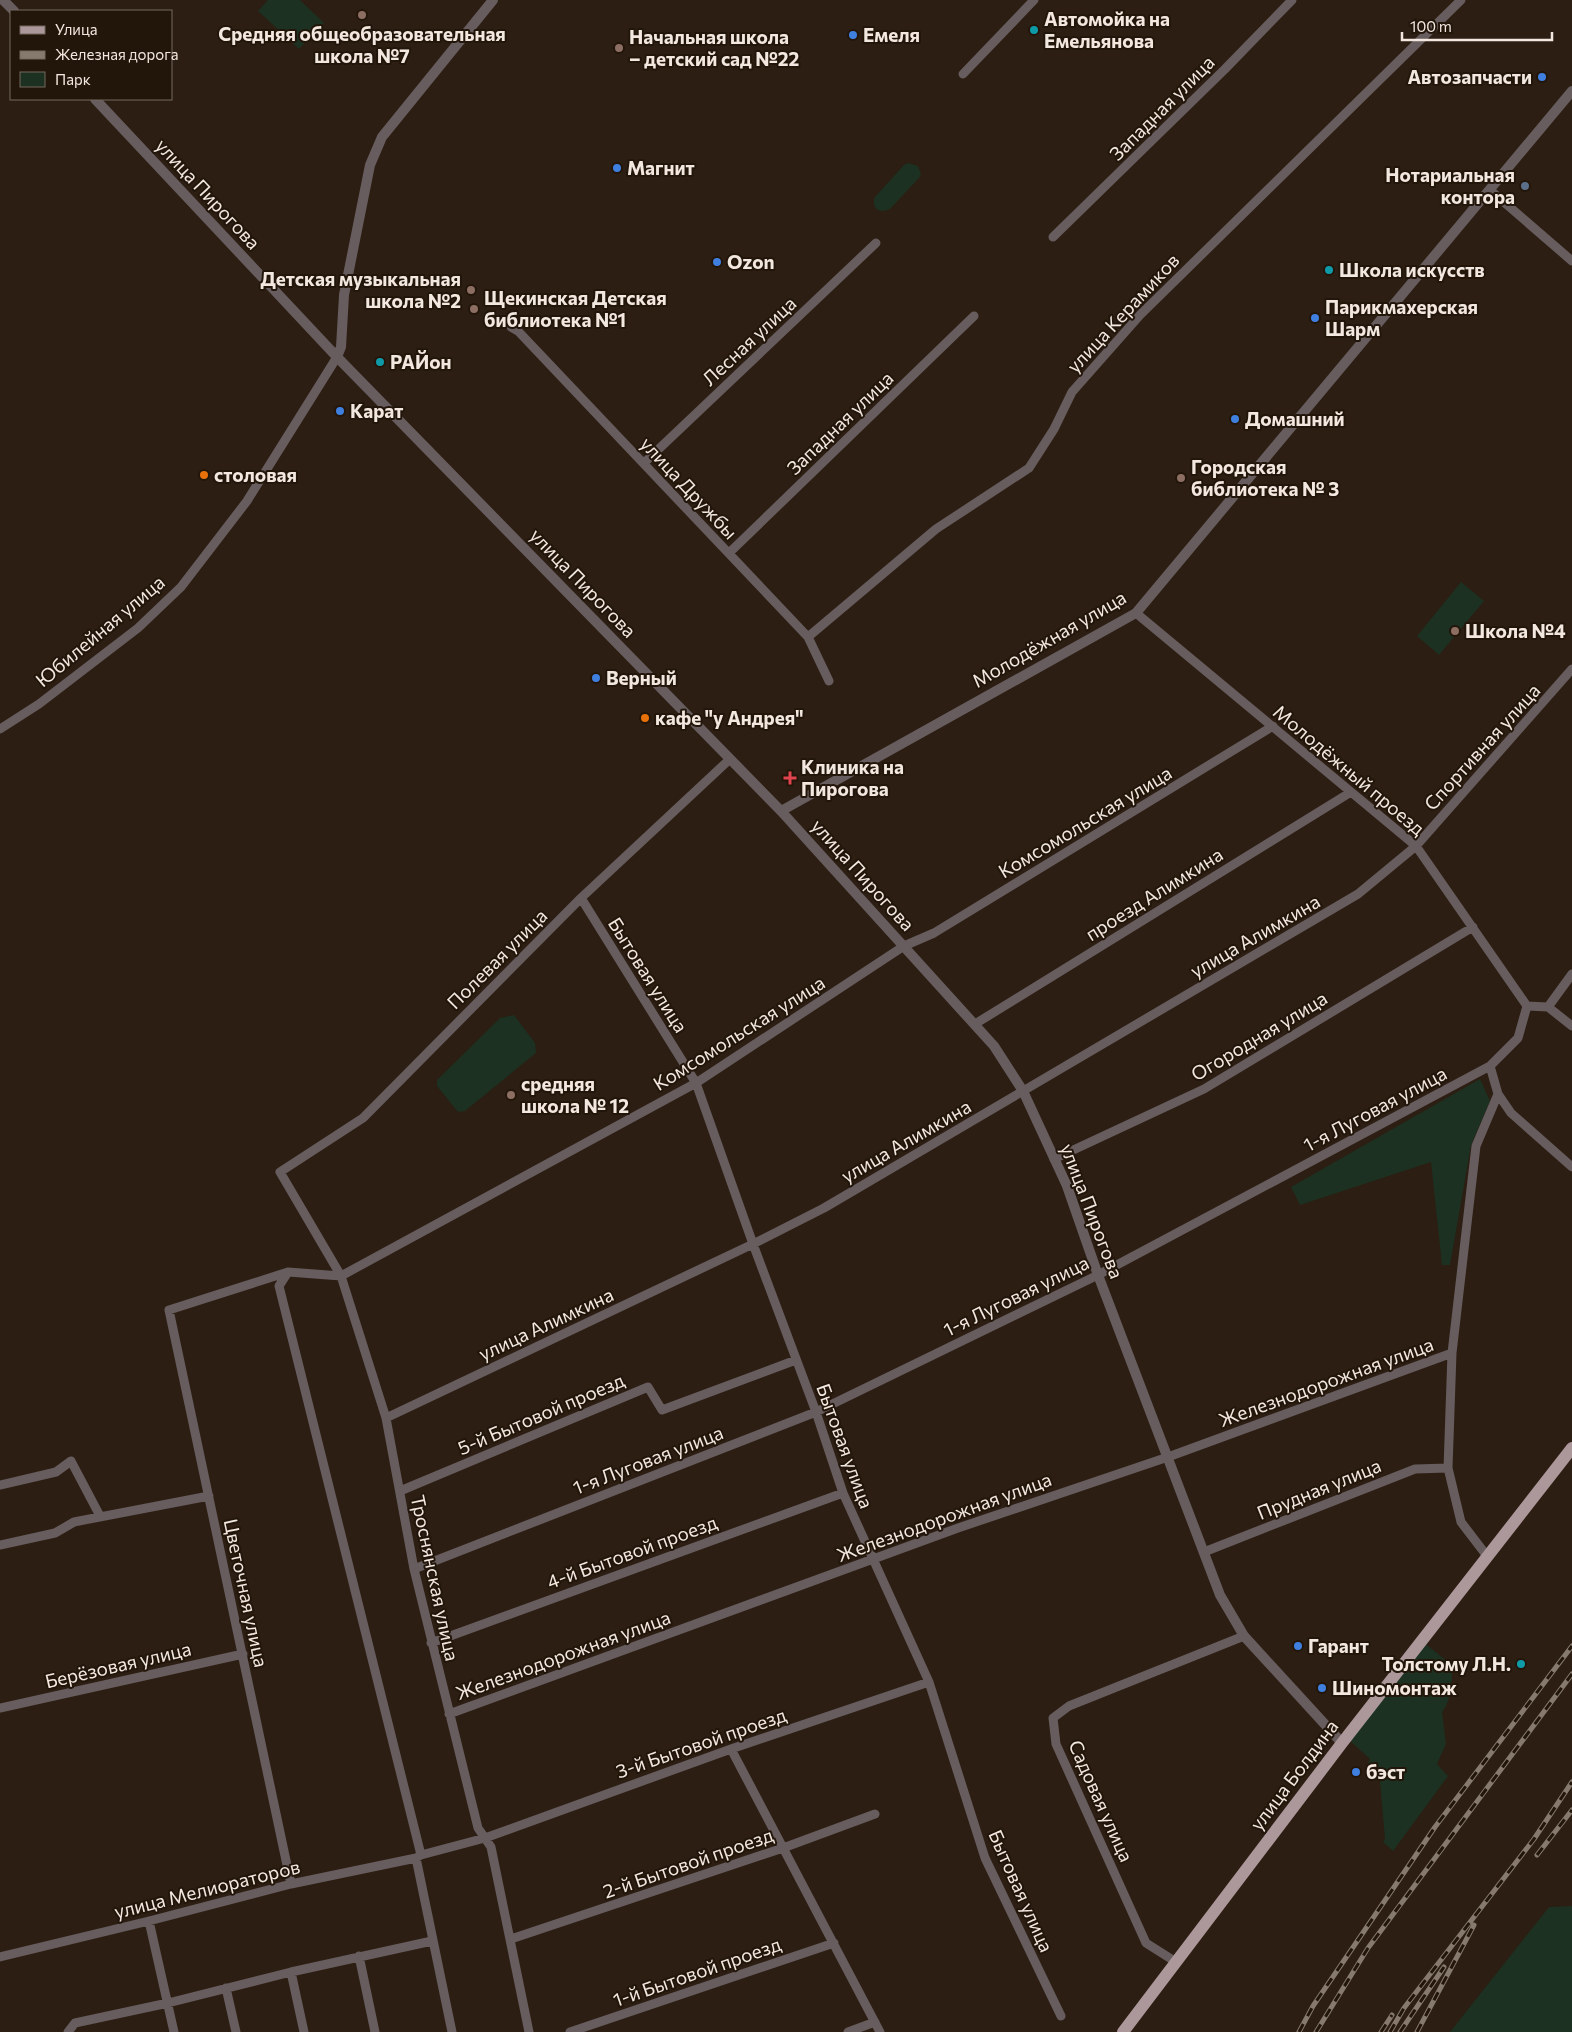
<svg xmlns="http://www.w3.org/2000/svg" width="1572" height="2032" font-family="Commissioner,sans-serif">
<rect width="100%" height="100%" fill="#2c1e12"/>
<!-- green -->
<path fill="#1c3121" d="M268,0H300L324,23L299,49L258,11Z
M908,163L918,166L921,174L919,178L890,209C879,214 871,208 875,197L904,165Z
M1461,582L1484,601L1439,655L1417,636Z
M514,1015L535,1043L536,1053L465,1111L458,1112L437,1086V1080L500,1018Z
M1480,1079L1490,1101L1471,1145L1450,1265H1442L1431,1162L1300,1205L1291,1187Z
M1423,1642L1452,1665C1452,1680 1452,1700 1442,1712L1446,1744L1437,1764L1448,1776L1393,1851L1383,1842L1385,1839L1380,1781L1365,1770L1370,1759L1349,1740Z
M1572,1906V2032H1450L1549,1907Z"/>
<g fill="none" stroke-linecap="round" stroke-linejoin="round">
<!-- minor -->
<path stroke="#675c5e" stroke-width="9" d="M963,74L1034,0
M1490,190L1572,261
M1053,237L1225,69L1292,0
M511,327L518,331L808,637L829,681
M644,463L876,243
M729,553L974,316
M1136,613L1416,846L1527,1006
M808,637L936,529L1029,468L1054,429L1072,392L1140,315L1461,0
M0,729L39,704L138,628L181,587L247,501L337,357
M581,898L696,1083L753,1244L816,1412L843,1493L929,1682L985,1858L1061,2016
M1548,1007L1572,1026
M975,1024L1351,792
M1490,1066L1498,1094L1511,1113L1572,1167
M1054,1159L1204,1089L1473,927
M288,1272L279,1286L421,1855L485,1838L731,1749L929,1682
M386,1418L753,1244L824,1208L1358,894L1416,846L1572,669
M0,1485L56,1472L71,1461L100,1516
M400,1491L648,1387L662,1410L796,1360
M0,1545L55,1533L74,1522L209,1496
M1204,1552L1415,1469L1448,1468
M1487,1556L1461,1522L1448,1468L1452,1353L1476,1146L1498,1094
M414,1569L816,1412L1098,1275L1490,1066L1518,1038L1527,1006L1548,1007L1572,974
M431,1643L843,1493
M0,1708L243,1654
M449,1714L958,1528L1168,1457L1452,1353
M731,1749L880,2032
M416,1858L452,2032
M291,1884L169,1310L288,1272L341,1276L696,1083L904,946L934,933L1273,726
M149,1921L174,2032
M511,1939L783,1848L875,1814
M359,1956L375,2032
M0,1957L149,1921L291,1884L416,1858L421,1855
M1176,1962L1146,1943L1056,1744L1053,1718L1069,1706L1244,1636
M226,1988L236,2032
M68,2032L75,2023L168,2003L291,1972
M304,2032L291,1972L432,1941
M529,2032L491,1847L478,1828L414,1569L386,1418L341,1276L280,1172L363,1118L581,898L730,759
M570,2032L834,1943
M848,2032L875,2022"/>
<!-- tertiary -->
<path stroke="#675c5e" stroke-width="10" d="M3,0L14,11
M95,99L337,357L781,811L994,1046L1023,1091L1067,1186L1098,1275L1220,1595L1244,1636L1342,1743
M337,357L341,347L344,295L370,165L382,137L493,0
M781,811L1136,613L1572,91"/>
<!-- primary -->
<path stroke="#ac979b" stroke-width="12" d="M1123,2032L1342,1743L1572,1448"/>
<!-- rail casing -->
<g stroke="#867a6f" stroke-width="5">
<path id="rail" d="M1537,1855L1572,1810
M1299,2032L1313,2006L1435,1827L1572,1646
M1316,2032L1368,1948L1572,1674
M1381,2032L1392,2015
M1390,2032L1404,2008L1534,1839L1572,1782
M1400,2032L1444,1967
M1417,2032L1474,1925"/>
</g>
<!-- rail -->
<use href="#rail" stroke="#221509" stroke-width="3" stroke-dasharray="9" stroke-linecap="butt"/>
</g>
<!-- markers -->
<g fill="#8d6e63" stroke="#221509" stroke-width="2">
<circle cx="362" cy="15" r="5"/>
<circle cx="619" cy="48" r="5"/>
<circle cx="471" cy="290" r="5"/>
<circle cx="474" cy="309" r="5"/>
<circle cx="1181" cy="478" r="5"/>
<circle cx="1455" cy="631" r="5"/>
<circle cx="511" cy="1095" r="5"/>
</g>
<g fill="#0f9aa8" stroke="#221509" stroke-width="2">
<circle cx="1034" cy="30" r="5"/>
<circle cx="1329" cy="270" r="5"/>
<circle cx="380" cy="362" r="5"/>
<circle cx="1521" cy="1664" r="5"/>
</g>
<g fill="#3f7fe0" stroke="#221509" stroke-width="2">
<circle cx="853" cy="35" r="5"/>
<circle cx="1542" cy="77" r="5"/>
<circle cx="617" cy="168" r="5"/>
<circle cx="717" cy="262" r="5"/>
<circle cx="1315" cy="318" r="5"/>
<circle cx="340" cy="411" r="5"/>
<circle cx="1235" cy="419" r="5"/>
<circle cx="596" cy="678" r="5"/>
<circle cx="1298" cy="1646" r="5"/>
<circle cx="1322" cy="1688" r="5"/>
<circle cx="1356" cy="1772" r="5"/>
</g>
<circle fill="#5c6f8a" stroke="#221509" stroke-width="2" cx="1525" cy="186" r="5"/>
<g fill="#e8710a" stroke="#221509" stroke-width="2">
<circle cx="204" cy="475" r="5"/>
<circle cx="645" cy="718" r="5"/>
</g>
<path fill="#e0444e" stroke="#221509" stroke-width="2" d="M787.5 770.5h5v5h5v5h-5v5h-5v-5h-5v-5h5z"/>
<g text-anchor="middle" stroke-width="4" stroke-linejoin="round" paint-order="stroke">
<!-- poi labels -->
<g font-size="19" font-weight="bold" fill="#f2e8e0" stroke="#221509" text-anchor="start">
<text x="1044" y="26">Автомойка на<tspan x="1044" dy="22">Емельянова</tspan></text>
<text x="362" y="41" text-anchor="middle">Средняя общеобразовательная<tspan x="362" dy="22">школа №7</tspan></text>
<text x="863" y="42">Емеля</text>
<text x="629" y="44">Начальная школа<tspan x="629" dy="22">– детский сад №22</tspan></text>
<text x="1532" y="84" text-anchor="end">Автозапчасти</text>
<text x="627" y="175">Магнит</text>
<text x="1515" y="182" text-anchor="end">Нотариальная<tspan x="1515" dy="22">контора</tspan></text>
<text x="727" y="269">Ozon</text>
<text x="1339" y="277">Школа искусств</text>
<text x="461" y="286" text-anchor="end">Детская музыкальная<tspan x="461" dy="22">школа №2</tspan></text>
<text x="484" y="305">Щекинская Детская<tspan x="484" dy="22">библиотека №1</tspan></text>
<text x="1325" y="314">Парикмахерская<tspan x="1325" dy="22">Шарм</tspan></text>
<text x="390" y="369">РАЙон</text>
<text x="350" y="418">Карат</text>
<text x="1245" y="426">Домашний</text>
<text x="1191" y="474">Городская<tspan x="1191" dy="22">библиотека № 3</tspan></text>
<text x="214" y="482">столовая</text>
<text x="1465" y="638">Школа №4</text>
<text x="606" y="685">Верный</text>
<text x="655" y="725">кафе "у Андрея"</text>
<text x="801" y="774">Клиника на<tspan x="801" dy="22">Пирогова</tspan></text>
<text x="521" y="1091">средняя<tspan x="521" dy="22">школа № 12</tspan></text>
<text x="1308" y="1653">Гарант</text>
<text x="1511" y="1671" text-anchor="end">Толстому Л.Н.</text>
<text x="1332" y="1695">Шиномонтаж</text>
<text x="1366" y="1779">бэст</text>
</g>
<!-- street labels -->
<g font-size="19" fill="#f2e8e0" stroke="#221509">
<text transform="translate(1162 108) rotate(-45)" y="7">Западная улица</text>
<text transform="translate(208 194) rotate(47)" y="7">улица Пирогова</text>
<text transform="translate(1123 313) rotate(-47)" y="7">улица Керамиков</text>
<text transform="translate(749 341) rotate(-43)" y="7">Лесная улица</text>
<text transform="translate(840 423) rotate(-44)" y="7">Западная улица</text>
<text transform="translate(689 488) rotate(47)" y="7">улица Дружбы</text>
<text transform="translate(583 583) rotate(46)" y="7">улица Пирогова</text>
<text transform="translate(100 631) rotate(-40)" y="7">Юбилейная улица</text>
<text transform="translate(1049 639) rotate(-30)" y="7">Молодёжная улица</text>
<text transform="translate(1482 747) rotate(-48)" y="7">Спортивная улица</text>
<text transform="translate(1349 770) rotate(40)" y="7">Молодёжный проезд</text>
<text transform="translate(1085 822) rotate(-31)" y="7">Комсомольская улица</text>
<text transform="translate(863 875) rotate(48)" y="7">улица Пирогова</text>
<text transform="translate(1154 894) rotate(-32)" y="7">проезд Алимкина</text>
<text transform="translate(1255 936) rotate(-30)" y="7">улица Алимкина</text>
<text transform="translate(497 959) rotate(-45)" y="7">Полевая улица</text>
<text transform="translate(648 975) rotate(58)" y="7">Бытовая улица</text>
<text transform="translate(739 1033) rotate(-32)" y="7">Комсомольская улица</text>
<text transform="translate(1259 1036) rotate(-31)" y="7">Огородная улица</text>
<text transform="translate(1375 1109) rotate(-28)" y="7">1-я Луговая улица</text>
<text transform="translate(906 1141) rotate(-30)" y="7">улица Алимкина</text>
<text transform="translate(1092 1211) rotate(69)" y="7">улица Пирогова</text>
<text transform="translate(1016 1296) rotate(-26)" y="7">1-я Луговая улица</text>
<text transform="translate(546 1324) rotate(-25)" y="7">улица Алимкина</text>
<text transform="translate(1326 1382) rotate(-20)" y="7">Железнодорожная улица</text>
<text transform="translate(541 1414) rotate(-23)" y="7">5-й Бытовой проезд</text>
<text transform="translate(845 1446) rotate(70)" y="7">Бытовая улица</text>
<text transform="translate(648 1460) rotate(-21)" y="7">1-я Луговая улица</text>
<text transform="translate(1319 1489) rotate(-22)" y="7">Прудная улица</text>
<text transform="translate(944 1517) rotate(-20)" y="7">Железнодорожная улица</text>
<text transform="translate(632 1552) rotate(-20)" y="7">4-й Бытовой проезд</text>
<text transform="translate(435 1578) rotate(78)" y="7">Троснянская улица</text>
<text transform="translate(246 1593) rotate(78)" y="7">Цветочная улица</text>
<text transform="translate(563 1655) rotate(-20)" y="7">Железнодорожная улица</text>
<text transform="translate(118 1665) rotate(-13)" y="7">Берёзовая улица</text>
<text transform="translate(701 1743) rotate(-19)" y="7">3-й Бытовой проезд</text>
<text transform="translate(1294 1775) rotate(-53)" y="7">улица Болдина</text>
<text transform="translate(1101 1801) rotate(66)" y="7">Садовая улица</text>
<text transform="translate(688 1863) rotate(-19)" y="7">2-й Бытовой проезд</text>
<text transform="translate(207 1889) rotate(-14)" y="7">улица Мелиораторов</text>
<text transform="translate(1021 1891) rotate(66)" y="7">Бытовая улица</text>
<text transform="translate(697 1972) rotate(-19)" y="7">1-й Бытовой проезд</text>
</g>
</g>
<!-- legend -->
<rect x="10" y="10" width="162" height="90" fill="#221509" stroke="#75695f"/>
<rect x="20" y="26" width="25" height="8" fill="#ac979b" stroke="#75695f"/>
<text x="55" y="35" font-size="15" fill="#f2e8e0">Улица</text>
<rect x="20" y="51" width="25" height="8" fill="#867a6f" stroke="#75695f"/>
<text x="55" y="60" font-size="15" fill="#f2e8e0">Железная дорога</text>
<rect x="20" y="72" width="25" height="15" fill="#1c3121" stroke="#75695f"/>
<text x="55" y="85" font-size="15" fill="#f2e8e0">Парк</text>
<!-- scale -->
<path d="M1402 32v8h150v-8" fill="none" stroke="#f2e8e0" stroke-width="2.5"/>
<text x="1410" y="32" font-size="15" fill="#f2e8e0" stroke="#221509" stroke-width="4" paint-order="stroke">100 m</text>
</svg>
